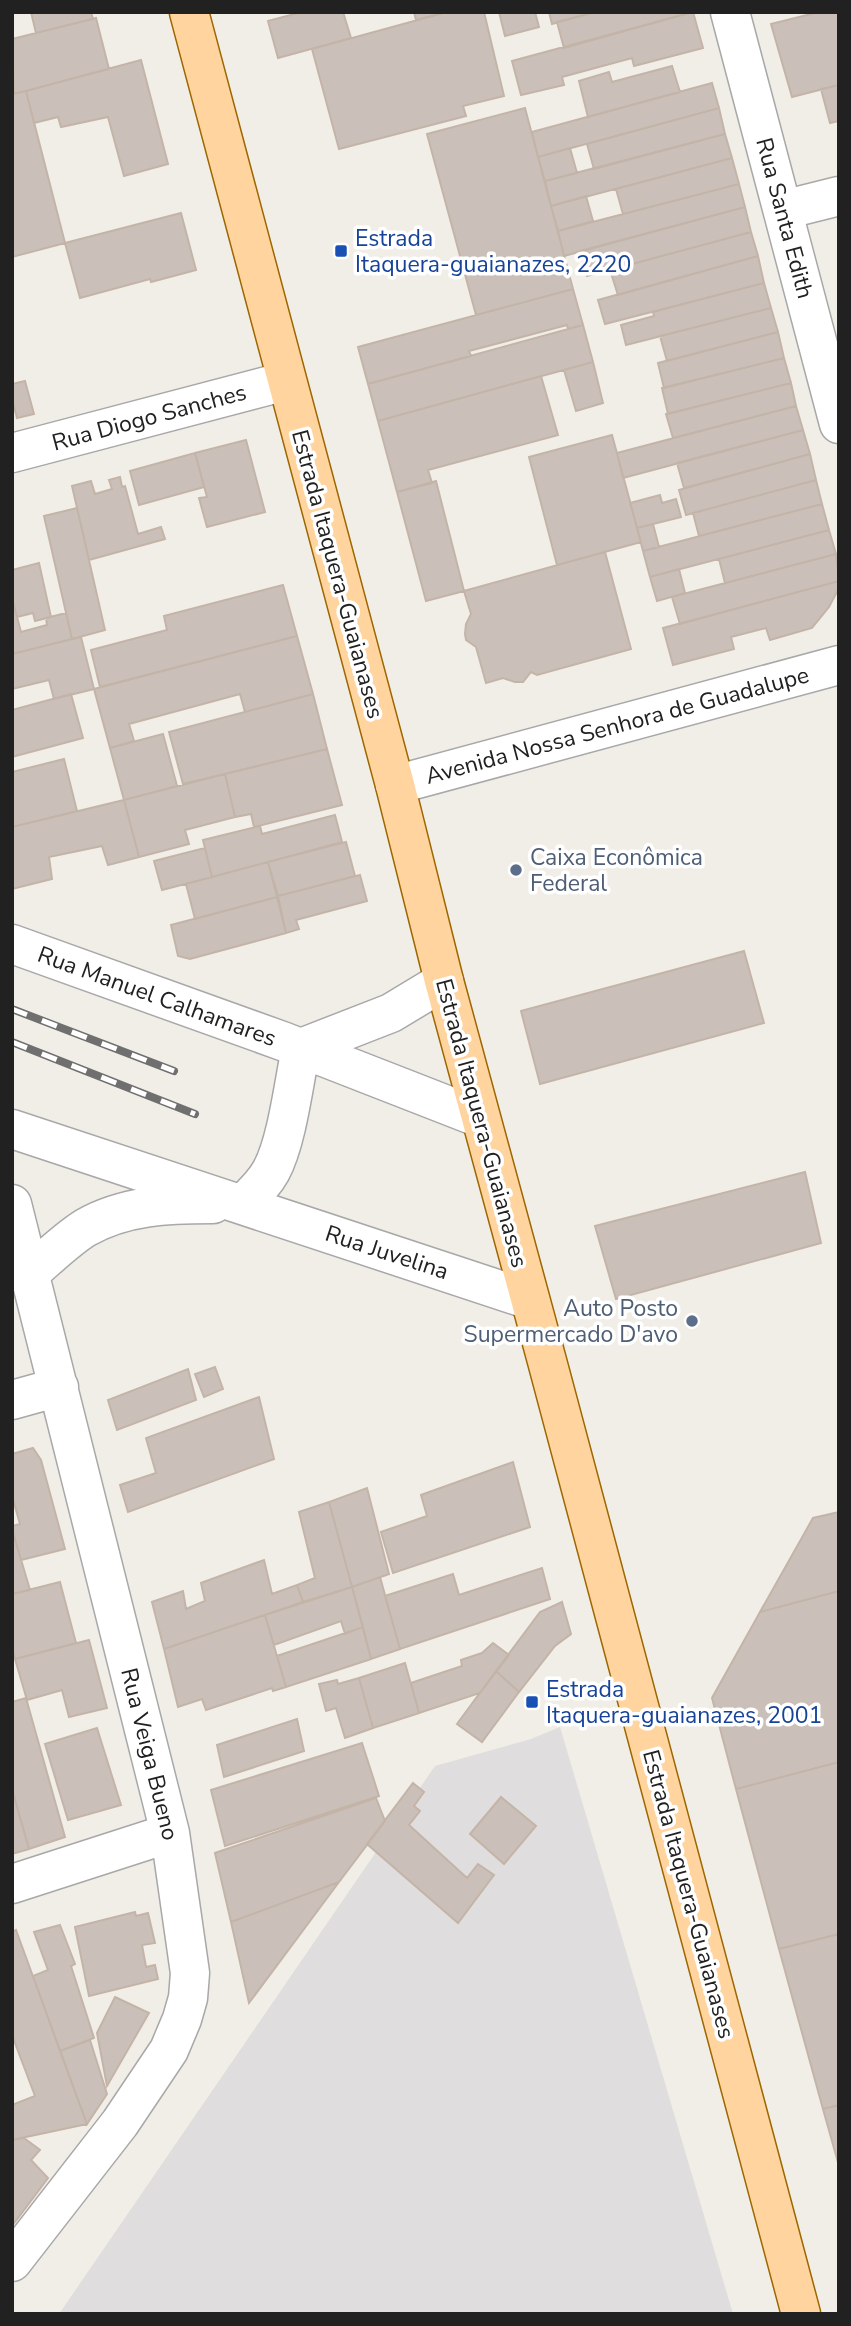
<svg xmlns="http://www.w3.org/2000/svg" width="851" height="2326" font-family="'Nunito Sans',sans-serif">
<rect width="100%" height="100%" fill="#f1eee7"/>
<!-- residential -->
<path fill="#dfdddd" d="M560,1727L733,2314H59L435,1766L531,1739Z"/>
<!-- building -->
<path fill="#cac0b9" stroke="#c4b4a8" stroke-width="2" d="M31,12H91L93,19L36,33Z
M302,12H343L351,38L278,58L268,21Z
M414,12H447L416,20Z
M447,12H484L504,96L463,106L466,116L339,149L312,49Z
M499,12H535L539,27L505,36Z
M549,12H595L552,24Z
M595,12H693L564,48L557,22Z
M693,12L703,48L634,66L632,58L562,77L564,85L521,95L512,61Z
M819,12H839V85L792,97L771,24Z
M96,18L109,69L14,94L12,39Z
M141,60L168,164L124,176L108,117L61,127L58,117L34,123L26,91Z
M672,66L680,92L588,117L579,81L609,72L612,82Z
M712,83L719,108L538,157L532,132Z
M839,85V121L830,123L821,89Z
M26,91L65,243L12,257V94Z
M525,108L573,289L476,315L427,134Z
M719,108L725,134L594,169L587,144Z
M725,134L732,158L551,206L545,181Z
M570,148L577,173L545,181L538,157Z
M732,158L739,184L623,214L616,189Z
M739,184L745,207L564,256L558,231Z
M586,196L593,221L558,231L551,206Z
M745,207L751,232L587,276L580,251Z
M181,213L196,270L151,282L150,279L80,298L65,243Z
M751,232L758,256L618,295L610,270Z
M758,256L764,283L605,324L598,300Z
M764,283L771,308L626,345L621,325L654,316L653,312Z
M573,289L583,325L568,329L567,325L469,351L471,356L368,384L358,347Z
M771,308L778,332L667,361L660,336Z
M583,325L593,362L378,421L368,384Z
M778,332L784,358L664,388L658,363Z
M784,358L791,383L668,414L662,388Z
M593,362L603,403L576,411L564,370Z
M541,376L558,435L428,470L432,483L397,492L378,421Z
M25,381L34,414L17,418L12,399V384Z
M791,383L796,406L673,438L666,414Z
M796,406L803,430L623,478L617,453Z
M803,430L810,454L684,488L677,463Z
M612,435L641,542L557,565L529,457Z
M246,440L265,512L207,527L199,498L207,497L195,453Z
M195,453L204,487L139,505L130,471Z
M810,454L816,480L686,515L679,490Z
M120,477L122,487L125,486L138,534L161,527L165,539L89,560L72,486L91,481L95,494L112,489L109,480Z
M816,480L822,504L699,536L693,513Z
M436,481L464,591L426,601L397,492Z
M660,495L662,503L676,499L681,517L637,528L630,503Z
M822,504L829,530L650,577L643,551Z
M77,508L105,630L72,639L44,516Z
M653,524L659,547L643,551L637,528Z
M829,530L836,554L725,583L719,559Z
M605,552L631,649L537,675L531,672L523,682H515L503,678L486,683L476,647L466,640L465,634L466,624L471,614L464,591Z
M836,554L839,581L680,624L672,597Z
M39,563L51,617L35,621L33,613L17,617L12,598V570Z
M679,569L685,593L657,601L650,577Z
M839,581L838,590L829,607L812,628L770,640L766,628L731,637L734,649L673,665L663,628Z
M283,585L297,636L100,687L91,650L167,630L164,616Z
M12,598L21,632L47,625L46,618L66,613L72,639L12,654Z
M297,636L313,694L245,712L240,694L129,724L134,741L110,748L94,689Z
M81,637L94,689L54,699L49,680L12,689V654Z
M71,694L83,738L12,757V710Z
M313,694L327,749L183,784L169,732Z
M163,734L177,786L124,800L110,748Z
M327,749L342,805L254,827L251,814L235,817L225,774Z
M64,759L77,811L12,827V772Z
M225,774L235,817L185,830L189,844L139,857L124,800Z
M124,800L139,857L108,865L102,846L49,857L52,879L12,889V827Z
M335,815L342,842L212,877L203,840L260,826L262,834Z
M346,842L355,876L278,896L268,862Z
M205,848L212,877L162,890L154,861Z
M268,862L277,897L195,919L186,884Z
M360,875L367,901L296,920L299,929L286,933L278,896Z
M277,897L286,933L190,959L178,956L171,925Z
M744,951L764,1023L540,1084L521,1011Z
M805,1172L821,1243L616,1299L595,1226Z
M215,1367L223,1389L204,1397L195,1374Z
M188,1369L196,1400L117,1430L108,1400Z
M259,1397L274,1459L128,1512L120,1485L156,1473L146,1438Z
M33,1448L41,1460L65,1549L21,1560L12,1529V1526L20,1524L12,1496V1454Z
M513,1462L530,1527L393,1573L381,1532L427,1516L421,1495Z
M367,1488L389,1574L352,1587L329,1502Z
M329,1502L352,1587L303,1602L297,1585L315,1578L299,1512Z
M839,1512V1591L760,1612L813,1518Z
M12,1529L30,1590L12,1594Z
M264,1560L272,1594L297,1585L303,1602L164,1649L152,1602L183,1591L186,1609L205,1601L201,1583Z
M542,1568L550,1599L400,1649L385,1596L453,1574L459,1595Z
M380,1577L400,1649L371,1659L352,1587Z
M60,1582L76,1643L15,1659L12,1648V1594Z
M352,1587L363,1627L345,1634L341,1621L274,1645L265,1615Z
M839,1591V1762L736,1789L712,1698L760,1612Z
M562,1602L571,1634L555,1646L519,1692L496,1671L540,1612Z
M265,1615L286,1687L273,1691L272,1688L206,1710L202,1699L178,1707L164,1649Z
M363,1627L371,1659L286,1687L277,1656Z
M89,1640L107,1708L69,1717L62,1690L27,1700L15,1659Z
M493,1643L509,1655L480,1693L419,1713L411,1683L462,1666L461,1660L482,1653Z
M405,1663L419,1713L373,1728L359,1678Z
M496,1671L519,1692L482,1742L457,1724Z
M359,1678L373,1728L345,1738L336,1708L326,1711L319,1684L337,1680L338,1684Z
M26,1698L65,1837L29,1849L12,1789V1702Z
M297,1719L304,1751L224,1777L217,1745Z
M97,1728L121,1805L68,1820L45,1744Z
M362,1743L379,1796L225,1846L211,1790Z
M839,1762V1934L779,1949L736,1789Z
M413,1783L424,1792L414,1806L420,1811L409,1825L467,1878L478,1864L494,1875L458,1923L367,1844Z
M12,1789L29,1849L12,1854Z
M501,1797L536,1826L504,1864L470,1834Z
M376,1798L385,1821L339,1882L231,1922L215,1853Z
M339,1882L249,2003L231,1922Z
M135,1912L136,1916L148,1913L155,1943L142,1945L146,1967L155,1965L158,1979L89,1996L75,1927Z
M60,1925L75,1964L71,1966L94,2038L60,2051L33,1976L48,1970L34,1932Z
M16,1930L87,2124L12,2140V2105L35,2096L12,2035V1932Z
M839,1934V2105L823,2109L779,1949Z
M115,1997L149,2013L107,2086L97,2033Z
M90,2040L107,2094L87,2124L60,2051Z
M839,2105V2166L823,2109Z
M24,2138L40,2150L31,2160L48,2178L12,2226V2140Z"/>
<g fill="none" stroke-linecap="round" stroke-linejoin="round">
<!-- minor casing -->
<g stroke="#a8a8a8" stroke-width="41">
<path id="minor" d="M730,12L839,424
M783,210L839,196
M12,453L286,381
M395,785L839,665
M12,944L285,1042L480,1118
M301,1048L391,1013L444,981
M12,1129L530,1300
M12,1204L170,1833L190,1973L188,1998L182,2019L169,2050L120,2123L12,2262
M243,1204C253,1194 264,1184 271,1171C287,1142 294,1082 301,1048
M30,1273C48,1258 66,1240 85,1228C125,1205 169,1204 213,1204
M12,1400L59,1387
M12,1884L170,1833"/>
</g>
<!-- major casing -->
<g stroke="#9d6700" stroke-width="41">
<path id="major" d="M189,12L395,785L444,981L547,1361L801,2314"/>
</g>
<!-- minor -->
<use href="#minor" stroke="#fff" stroke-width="38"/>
<!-- major -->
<use href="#major" stroke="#ffd49e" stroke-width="38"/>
<!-- rail casing -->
<g stroke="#6f6f6f" stroke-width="8">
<path id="rail" d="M12,1009L174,1071
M12,1042L195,1114"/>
</g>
<!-- rail -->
<use href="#rail" stroke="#fff" stroke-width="5" stroke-dasharray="16" stroke-linecap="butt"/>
</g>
<!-- markers -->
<g fill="#1a4fb4" stroke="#fff" stroke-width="2.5">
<rect x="334" y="244" width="14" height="14" rx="3.5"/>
<rect x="525" y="1695" width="14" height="14" rx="3.5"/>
</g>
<g fill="#5c6f8a" stroke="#fff" stroke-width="2.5">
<circle cx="516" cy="870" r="7"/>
<circle cx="692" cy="1321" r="7"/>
</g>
<g text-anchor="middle" stroke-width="7" stroke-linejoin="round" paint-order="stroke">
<!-- street labels -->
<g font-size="23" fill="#212121" stroke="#fff">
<text transform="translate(785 218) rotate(75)" y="8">Rua Santa Edith</text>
<text transform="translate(149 417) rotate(-15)" y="8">Rua Diogo Sanches</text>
<text transform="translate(338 574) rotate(75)" y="8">Estrada Itaquera-Guaianases</text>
<text transform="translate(617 725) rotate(-15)" y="8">Avenida Nossa Senhora de Guadalupe</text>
<text transform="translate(157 996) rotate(20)" y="8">Rua Manuel Calhamares</text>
<text transform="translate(482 1123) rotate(75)" y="8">Estrada Itaquera-Guaianases</text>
<text transform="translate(387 1252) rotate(18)" y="8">Rua Juvelina</text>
<text transform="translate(150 1754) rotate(76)" y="8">Rua Veiga Bueno</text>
<text transform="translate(689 1894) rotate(75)" y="8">Estrada Itaquera-Guaianases</text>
</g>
<!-- transit labels -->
<g font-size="23" fill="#164399" stroke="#fff" text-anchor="start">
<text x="355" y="246">Estrada<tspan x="355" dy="26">Itaquera-guaianazes, 2220</tspan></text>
<text x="546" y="1697">Estrada<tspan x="546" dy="26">Itaquera-guaianazes, 2001</tspan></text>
</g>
<!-- service labels -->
<g font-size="23" fill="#4e5e75" stroke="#fff" text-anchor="start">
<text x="530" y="865">Caixa Econômica<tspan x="530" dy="26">Federal</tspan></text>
<text x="678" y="1316" text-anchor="end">Auto Posto<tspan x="678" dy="26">Supermercado D'avo</tspan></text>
</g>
</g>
<!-- border -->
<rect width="851" height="2326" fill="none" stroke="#212121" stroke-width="28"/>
</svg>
